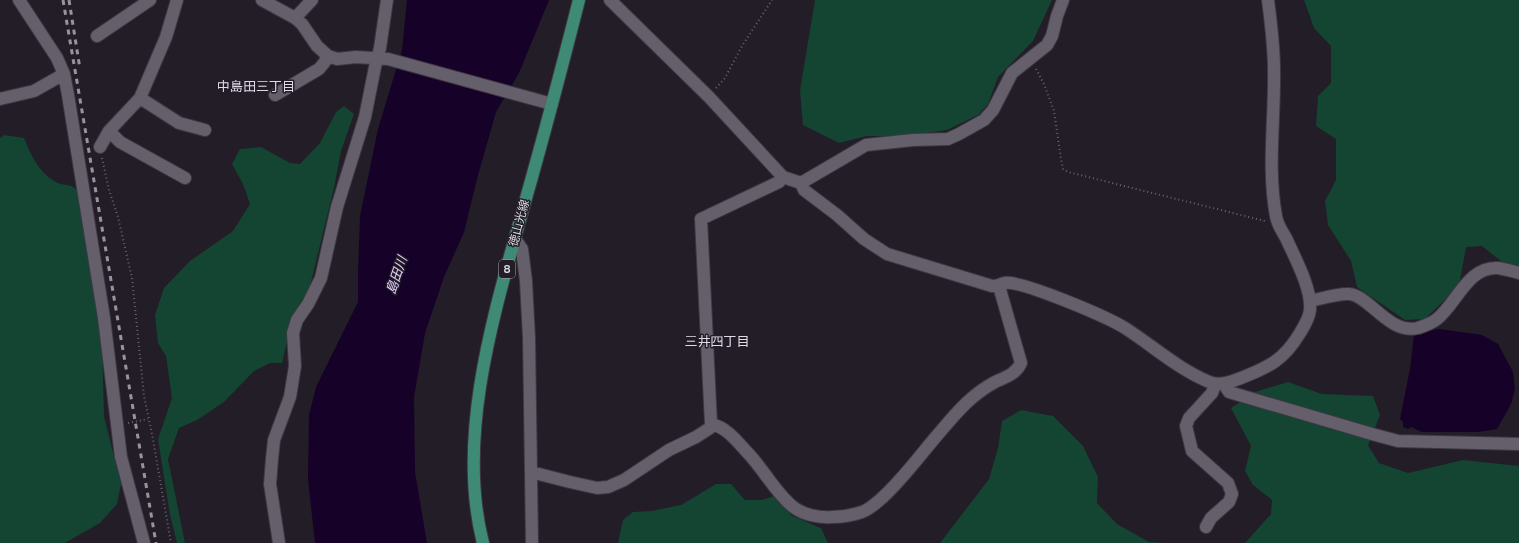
<svg xmlns="http://www.w3.org/2000/svg" width="1519" height="543" font-family="'Space Grotesk','Noto Sans JP',sans-serif">
<rect width="100%" height="100%" fill="#221d27"/>
<!-- green -->
<path fill="#144432" d="M815,0H1052L1033,41L998,77L988,104L978,115L947,130L907,136H867L839,143L803,125L800,90Z
M1304,0H1519V266H1507L1482,246L1466,247L1459,286L1425,319L1405,320L1357,287L1351,261L1328,225L1325,201L1336,180V139L1316,126L1318,96L1331,83V46L1314,28Z
M344,106L354,114L341,151L334,188L310,286L293,316L282,363H270L254,371L224,402L197,420L179,428L168,459L185,543H177L170,515L158,439L172,398L166,356L158,343L155,315L164,288L190,261L233,231L250,204L243,184L232,164L240,149L261,147L290,163L300,164L320,143L336,112Z
M4,135L24,138C31,155 38,171 54,181C63,187 71,182 79,192L102,341L104,416L121,484L117,504L100,523L65,543H0V138Z
M1288,382L1322,394L1373,396L1380,415L1368,445L1379,463L1408,473L1463,460L1519,466V543H1245L1271,514L1272,500L1253,485L1245,471L1251,446L1231,408L1255,392Z
M1021,410L1053,416L1083,446L1098,477L1097,503L1117,524L1149,542L1165,543H940L989,479L998,448L1002,421Z
M716,484H731L745,500H762L774,496L792,516L821,528L828,543H618L623,520L633,512L651,511L681,505Z"/>
<!-- water -->
<path fill="#160128" d="M407,0H549L519,73L496,112L478,175L464,232L444,277L425,333L414,397L415,472L427,543H315L308,479L309,415L316,387L358,302V273L360,216L378,129L402,50Z
M1439,329L1482,335L1498,344L1513,372L1515,389L1511,404L1497,429L1478,432H1422L1411,427L1408,429L1403,427V422L1400,419L1410,369L1414,335L1418,332Z"/>
<g fill="none" stroke-linecap="round" stroke-linejoin="round">
<!-- minor casing -->
<g stroke="#3d3942" stroke-width="14">
<path id="minor" d="M19,0L57,58L64,74L68,95L104,318L121,457L144,543
M262,0L295,18L302,24L317,46L328,56L337,59L356,57L388,59L552,104
M610,0L709,97L783,177L801,183L866,145L913,140L948,139L959,134L984,120L993,110L1012,73L1047,45L1052,36L1057,16L1063,0
M295,18L312,0
M97,36L150,0
M275,95L319,69L324,63L328,56
M140,98L179,123L205,130
M0,99L34,91L64,74
M109,131L120,142L185,178
M100,147L109,131L140,98L166,37L177,0
M801,183L804,190L837,215L864,239L887,254L992,286C1000,286 999,284 1005,283C1022,280 1109,318 1125,328C1153,346 1177,368 1207,381C1219,387 1229,382 1241,378C1269,367 1284,360 1300,333C1304,326 1309,319 1310,310C1312,289 1295,258 1286,238C1282,231 1277,224 1276,216C1267,168 1275,119 1274,70C1274,46 1271,23 1268,0
M515,239L522,249L526,281L529,338L532,543
M1310,301C1320,299 1339,293 1349,294C1369,295 1389,335 1418,328C1424,326 1432,323 1437,319C1457,303 1468,266 1498,268C1505,269 1512,271 1519,273
M1224,384L1229,392L1372,434L1398,441L1519,444
M711,424C726,427 736,440 746,451C763,468 774,491 792,506C803,515 819,518 832,517C842,517 853,515 862,512C870,509 876,503 882,498C904,478 920,455 940,432C957,412 971,395 995,382C1006,377 1016,374 1021,363L999,286
M531,472L570,482L597,488L608,487L624,480L669,450L696,437L710,428L711,424L701,219L779,182L783,177
M1206,527L1211,518L1229,502L1232,494L1228,483L1192,451L1186,426L1189,418L1212,393L1215,384
M279,543L270,484L272,459L274,440L290,397L295,366L293,333L297,320L308,304L321,278L337,207L365,117L375,67L380,48L387,0"/>
</g>
<!-- major casing -->
<g stroke="#3d3942" stroke-width="14">
<path id="major" d="M483,543C455,434 496,307 525,202C544,135 562,67 579,0"/>
</g>
<!-- path -->
<path stroke="#69656e" stroke-width="2" stroke-dasharray="1 3" stroke-linecap="butt" d="M1036,69L1044,84L1054,111L1061,159L1063,169L1068,172L1265,221
M716,88L725,78L742,46L772,0
M102,158L109,190L118,217L132,278L144,396L152,434L171,543
M128,423L148,419"/>
<!-- minor -->
<use href="#minor" stroke="#655f6c" stroke-width="12"/>
<!-- major -->
<use href="#major" stroke="#3f8a75" stroke-width="12"/>
<!-- rail -->
<path stroke="#98949d" stroke-width="3" stroke-dasharray="5 5" stroke-linecap="butt" d="M63,0L156,543
M69,0L80,69"/>
</g>
<g text-anchor="middle" stroke-width="3" stroke-linejoin="round" paint-order="stroke">
<!-- shield labels -->
<rect fill="#221d27" stroke="#a4a1a9" stroke-width="1" x="499" y="260" width="16" height="18" rx="3"/>
<g font-size="11" font-weight="bold" fill="#dcd9e1">
<text x="507" y="273">8</text>
</g>
<!-- street labels -->
<g font-size="12" fill="#dcd9e1" stroke="#221d27">
<text transform="translate(519 223) rotate(-75)" y="4">徳山光線</text>
</g>
<!-- neighbourhood labels -->
<g font-size="13" fill="#e0dae9" stroke="#221d27">
<text x="256" y="91">中島田三丁目</text>
<text x="717" y="346">三井四丁目</text>
</g>
<!-- water labels -->
<g font-size="13" font-style="italic" fill="#e5d0fe" stroke="#221d27">
<text transform="translate(396 275) rotate(-71)" y="5">島田川</text>
</g>
</g>
</svg>
